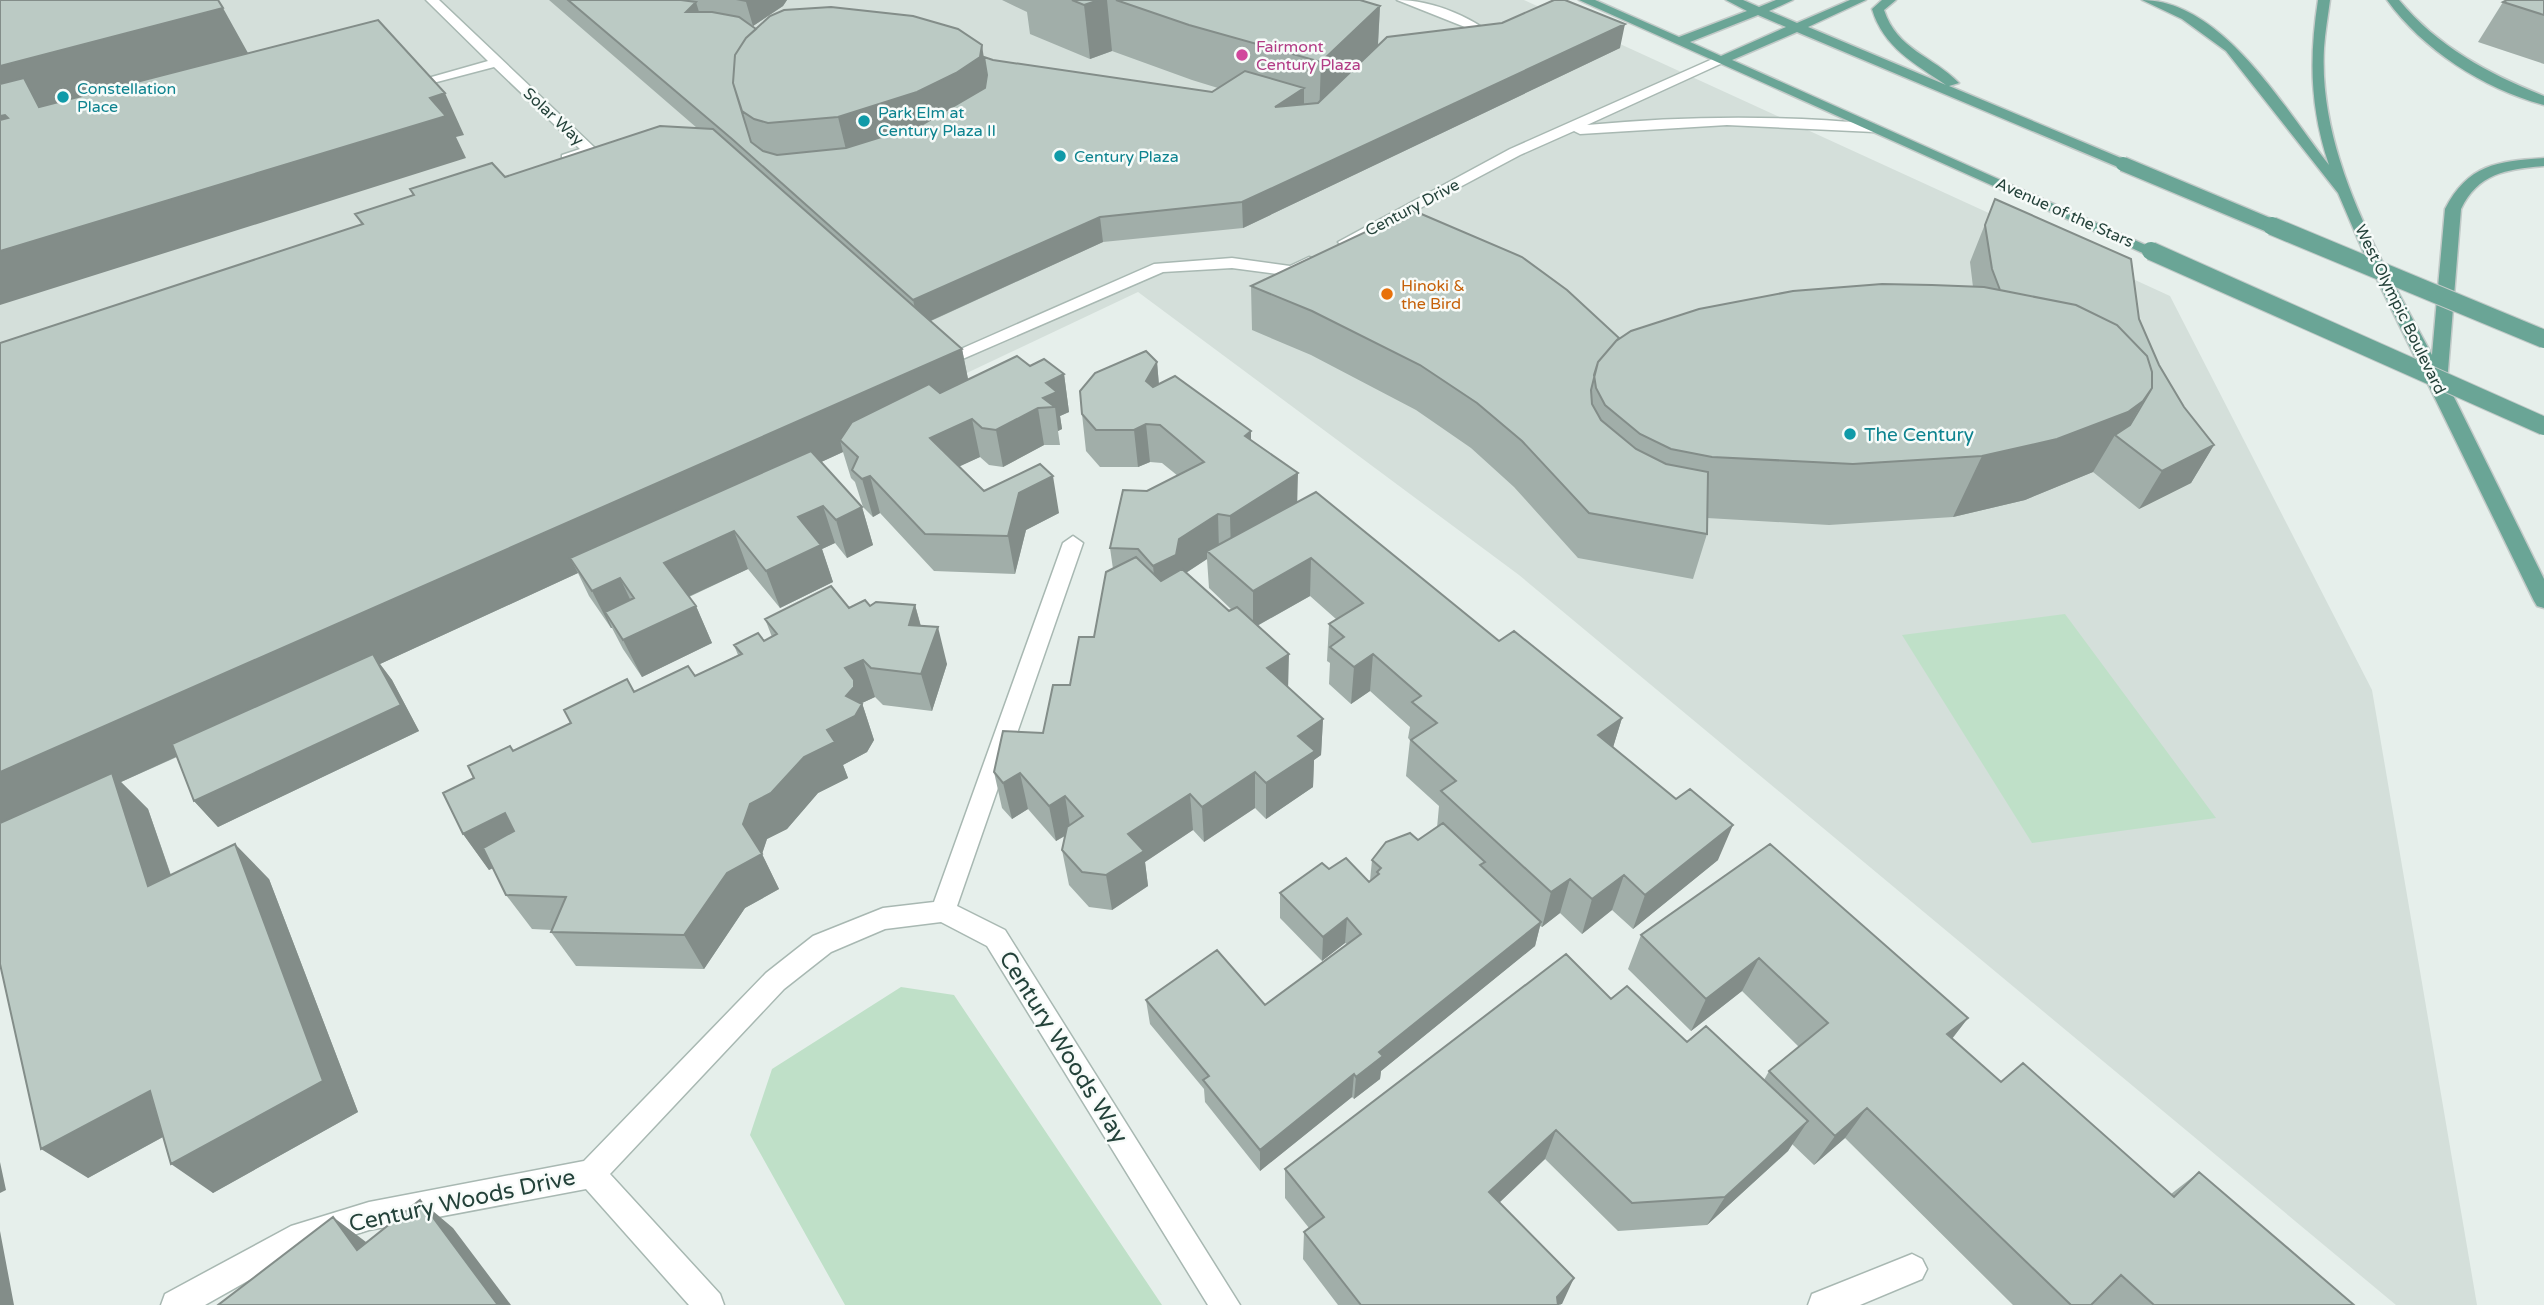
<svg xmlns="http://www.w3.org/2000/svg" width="2544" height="1305" font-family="'Varela Round',sans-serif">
<rect width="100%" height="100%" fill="#e6efeb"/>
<!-- built -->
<path fill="#d4dfda" d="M33,0H1524L2170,296L2372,690L2477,1305H2396L1519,575L1138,292L0,831V8Z"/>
<!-- green -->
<path fill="#bfe0c8" d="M2065,614L2216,818L2032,843L1902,635Z
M901,987L954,995L1162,1305H845L750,1135L772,1069Z"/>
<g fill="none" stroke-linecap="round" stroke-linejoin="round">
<!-- minor casing -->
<g stroke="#a8b8b2" stroke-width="3">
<path id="minor" d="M426,0H439L595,148V154L562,161V155L580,149L494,67L414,88V82L488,61Z
M1397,0C1432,0 1479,18 1502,45L1491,48L1470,29Z
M1717,57L1729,60L1587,125C1683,116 1778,115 1874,124L1881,128L1874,132L1727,125L1580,134L1574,131L1520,155L1351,245H1341L1338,242L1510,149Z
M1309,257L1315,259V265L1292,276L1232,268L1163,272L944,367H932L929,363L1154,264L1232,258L1290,266Z
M1073,536L1083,543L957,906L1005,930L1240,1305H1208L987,946L941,922L885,929L831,952L784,989L610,1174L720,1294L724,1305H689L586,1189L369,1230L297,1253L205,1305H161L165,1294L291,1226L369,1202L584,1161L766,973L813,936L883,908L934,902L1063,543Z
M1912,1254L1922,1259L1927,1269L1922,1279L1860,1305H1808L1812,1294Z"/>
</g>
<!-- major casing -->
<g stroke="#c2cac8" stroke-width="3">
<path id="major" d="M1579,0H1595L1679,37L1747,11L1726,0H1743L1759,7L1776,0H1793L1769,11L1797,23L1850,0H1866L1808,27L1946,85C1915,64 1883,47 1872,9L1882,0H1896L1884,10C1897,50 1933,56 1959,83L1949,86L2128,161V167H2118L1797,32L1732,60L2159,251L2151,256L2145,254ZM1758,15L1786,27L1721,56L1690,42Z
M2142,0C2222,0 2285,109 2329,165C2310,108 2309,59 2318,0H2330C2328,16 2325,32 2324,48C2318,157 2383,263 2432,355L2445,209C2468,164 2498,161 2544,158V166C2507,169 2478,173 2461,209L2447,383L2544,579V608L2537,606L2534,601L2362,249L2338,193L2226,51L2182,19Z
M2387,0H2399C2438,47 2489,74 2544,96V105C2484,89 2423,50 2387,0Z"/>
</g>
<!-- minor -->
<use href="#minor" fill="#fff" fill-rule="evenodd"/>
<!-- major -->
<use href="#major" fill="#6aa596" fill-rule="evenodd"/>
<!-- major-bridge-far1 casing -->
<g stroke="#c2cac8" stroke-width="17" stroke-linecap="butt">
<path id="major-bridge-far1" d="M2123,164L2276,228"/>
</g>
<!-- major-bridge casing -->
<g stroke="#c2cac8" stroke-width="20" stroke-linecap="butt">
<path id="major-bridge" d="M2272,226L2544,339
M2151,251L2544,426"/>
</g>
<!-- major-bridge-far1 -->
<use href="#major-bridge-far1" stroke="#6aa596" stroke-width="14"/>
<!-- major-bridge -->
<use href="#major-bridge" stroke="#6aa596" stroke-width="18"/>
</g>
<!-- wall -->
<path fill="#a1aea9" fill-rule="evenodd" d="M549,0H787L783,6L753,26L751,25L756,29L984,57L993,60L1212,92L1218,88L1192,80L1112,51L1090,59L1030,34L1027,12L1002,0H1360L1380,6L1378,46L1620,48L1243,228L1103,242L931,321L962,349L968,379L1030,366L1064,374L1069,412L1060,416L1062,429L1058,431L1060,445H1044L1003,467L989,465L980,457L959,466L984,491L1059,513L1026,530L1015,574L934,571L880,513L873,517L863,507L855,482L851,478L843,452L821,462L862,507L873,545L847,558L835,543L822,549L833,582L780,608L748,569L689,597L696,606L712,643L642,677L623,649L612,628H611L589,596L578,573L380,664L392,680L419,731L218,827L194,801L177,757L121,782L148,809L171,875L269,879L358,1112L213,1193L163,1137L88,1178L0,964L361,224L355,214L413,195L410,189L505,177L697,128Z
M2544,0V64L2478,42L2503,2Z
M1995,199L2139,319L2159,365L2184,407L2214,445L2191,483L2139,509L2093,472L2025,500L1953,517L1829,525L1707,518V534L1693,579L1578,558L1514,487L1471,448L1416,410L1311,355L1252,330L1251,286L1619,338L1973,287L1970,262Z
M1157,362L1159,384L1251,441L1298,502L1499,641L1622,718L1613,747L1718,860L1633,929L1612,910L1582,934L1560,913L1542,927L1540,926L1535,946L1381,1071L1380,1079L1354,1099L1352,1097L1260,1171L1205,1102L1204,1089L1150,1024L1146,1000L1265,1005L1347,944L1345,943L1322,961L1280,918V893L1329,869L1369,882L1370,881L1372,860L1418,840L1437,828L1439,806L1406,776L1410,740L1408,738L1410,727L1370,691L1351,704L1329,684L1330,663L1327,661L1329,624L1336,619L1310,596L1257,626L1288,687L1323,719L1321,755L1314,760L1313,787L1266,819L1255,808L1204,842L1193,830L1145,862L1148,886L1112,910L1089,907L1069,885L1062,850L1065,836L1056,841L1028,809L1012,819L1002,808L994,772L1043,733L1070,685L1094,637L1113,569L1110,548L1147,491L1178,476L1162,463L1150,462L1138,467H1100L1086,451L1082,414ZM1207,559L1209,588L1232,610L1229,611L1186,573Z
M915,605L921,626L947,664L932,711L883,705L875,697L862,703L874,740L867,752L843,765L848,778L818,793L787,829L767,839L762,854L779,889L745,908L704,969L576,966L551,932L552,930L532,929L506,895L493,868L489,870L463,834L474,778L513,751L634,692L695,676L738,655L734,645L764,641L772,637L765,619L870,606Z
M1770,844L1968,1018L1952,1039L2001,1082L2171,1194L2199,1172L2354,1305H2013L1845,1138L1814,1165L1792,1144L1788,1151L1707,1225L1618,1231L1545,1159L1499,1203L1561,1305H1338L1303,1259L1304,1232L1309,1228L1285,1198V1169L1611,999L1687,1042L1764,1080L1769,1071L1799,1047L1742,991L1691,1031L1628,969L1641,935Z"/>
<!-- shaded-wall -->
<path fill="#838d89" d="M736,0H787L783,6L753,26L746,2L736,0L743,24Z
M1099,0H1107L1112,51L1090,59L1084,5Z
M696,2L703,25L686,12Z
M1380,6L1377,60L1319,118L1321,62Z
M223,8L253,62L35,157L0,121V66Z
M1625,24L1620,48L1243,228L1242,202Z
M982,45L990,100L852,174L838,117Z
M1304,88V113L1275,107Z
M445,93L464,135L456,137L466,158L0,305V251L430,98Z
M1100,217L1103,242L919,326L913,300Z
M962,349L971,394L840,440L843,452L580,573L570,558L578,573L380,664L392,680L419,731L218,827L194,801L379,664L121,782L148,809L186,920L0,838V772Z
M1157,362L1160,399L1146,381Z
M1064,374L1069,412L1060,416L1062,429L1058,431L1055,407L1043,398L1046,383Z
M2143,401L2121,440L2115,435L2093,472L2025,500L1953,517L1982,456Z
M1038,408L1044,445L1003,467L996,430Z
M972,419L980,457L939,476L930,438Z
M1146,424L1150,462L1138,467L1134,430Z
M1251,431V468L1245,436Z
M2214,445L2191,483L2139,509L2162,471Z
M1298,473L1297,511L1231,553L1230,516Z
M870,476L880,513L873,517L862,479Z
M1053,476L1059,513L1026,530L1015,574L1008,536L1019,493Z
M823,506L835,543L822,549L833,582L780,608L766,571L798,517Z
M862,507L873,545L847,558L836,520Z
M1218,514L1219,551H1207V559L1181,576L1157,603L1153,566L1179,539Z
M734,531L748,569L681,600L664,563Z
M1311,558L1310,596L1253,628V591Z
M620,578L638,616L605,612L612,628H611L592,591Z
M915,605L925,642L909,625Z
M696,606L712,643L642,677L623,640Z
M938,627L947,664L932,711L921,674Z
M1289,654L1288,691L1267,668Z
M1373,654L1370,691L1351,704L1354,667Z
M863,660L875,697L862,703L874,740L867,752L843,765L848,778L818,793L787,829L767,839L762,854L779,889L745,908L704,969L684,935L743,824L750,804L827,730L845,668Z
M1622,718L1611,754L1598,735Z
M1323,719L1321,755L1314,760L1313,787L1266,819V783L1298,736Z
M1255,772V808L1204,842L1202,807Z
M1020,773L1028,809L1012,819L1003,783Z
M1190,794L1193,830L1145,862L1148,886L1112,910L1106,875L1128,834Z
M1065,796L1071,832L1056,841L1049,806Z
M505,813L529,849L489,870L463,834Z
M1733,825L1718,860L1633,929L1645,895Z
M235,844L269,879L358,1112L213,1193L171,1164Z
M1624,875L1612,910L1582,934L1592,899Z
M1570,879L1560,913L1542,927L1551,892Z
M1347,918L1345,943L1322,961L1323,937Z
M1541,922L1535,946L1381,1071L1380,1079L1354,1099L1356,1077L1379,1052Z
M1759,958L1742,991L1691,1031L1706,999Z
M1968,1018L1943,1050L1947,1034Z
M1354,1074L1352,1097L1260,1171V1150Z
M150,1091L192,1121L88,1178L41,1149Z
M1867,1108L1845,1138L1814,1165L1835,1136Z
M1808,1121L1788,1151L1707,1225L1725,1197Z
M1556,1130L1545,1159L1481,1220L1489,1192Z
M0,1162L6,1190L0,1193Z
M420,1200L453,1228L511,1305H498Z
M333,1217L370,1245L357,1250Z
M0,1231L14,1305H0Z
M1574,1278L1562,1304L1554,1305L1557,1297Z"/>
<!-- building -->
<path fill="#bbcac4" stroke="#838d89" stroke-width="2" d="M0,0H218L223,8L0,66Z
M568,0H681L696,2L686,12H712L739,17L756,29L746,38L735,55L733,83L751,142L763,151L777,155L846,148L923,124L985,88L987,75L984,57L993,60L1212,92L1245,71L1304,88L1275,107L1318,103L1387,37L1502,23L1554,0H1565L1625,24L1242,202L1100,217L913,300L732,139Z
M1072,0H1099L1084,5Z
M1116,0H1360L1380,6L1321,62L1189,25Z
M2507,0H2544V15L2503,2Z
M831,7L913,16L958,29L982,45L980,57L956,73L917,92L838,117L768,123L754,119L742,111L733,83L735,55L746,38L770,16L784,10Z
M378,20L445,93L430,98L446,116L0,251V120L8,118L5,115L0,116V84L24,78L39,107Z
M660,126L713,129L962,349L0,772V343L363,224L355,214L414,195L410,189L492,163L505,177Z
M1995,199L2131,259L2139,319L2159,365L2184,407L2214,445L2162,471L2115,435L2130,425L2152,388V372L2147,356L2117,325L2076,305L2000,290L1992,269L1985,225Z
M1412,210L1522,257L1567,290L1619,338L1616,341L1598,362L1591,390L1592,404L1601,420L1636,449L1666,464L1708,472L1707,534L1589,513L1522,441L1477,403L1420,365L1312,311L1251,286Z
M1882,284L1932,285L1984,287L2076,305L2117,325L2147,356L2152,372V388L2143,401L2128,412L2057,439L1982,456L1853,464L1712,457L1671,449L1640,434L1605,405L1596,388L1594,375L1598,362L1616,341L1631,331L1699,309L1793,291Z
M1146,351L1157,362L1146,381L1153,387L1175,376L1251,431L1245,436L1298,473L1230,516L1218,514L1179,539L1176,555L1153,566L1138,549L1110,548L1123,490L1147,491L1204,462L1160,425L1146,424L1134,430H1096L1082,414L1080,391L1095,373Z
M1017,356L1030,366L1044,359L1064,374L1046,383L1057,392L1043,398L1055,407L1038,408L996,430L982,428L972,419L930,438L984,491L1040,464L1053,476L1019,493L1008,536L925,534L870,476L862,479L852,470L858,457L840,440L852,422L929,384L940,393Z
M811,451L862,507L836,520L823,506L798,517L821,545L766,571L734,531L664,563L696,606L623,640L605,612L634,598L620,578L592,591L570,558Z
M1316,492L1499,641L1514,631L1622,718L1598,735L1676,799L1690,789L1733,825L1645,895L1624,875L1592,899L1570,879L1551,892L1441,791L1456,781L1411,740L1437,723L1412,702L1421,696L1373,654L1354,667L1330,647L1344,637L1329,624L1363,603L1311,558L1253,591L1207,551Z
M1136,557L1161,581L1182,569L1229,611L1237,607L1289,654L1267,668L1323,719L1298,736L1315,751L1266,783L1255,772L1202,807L1190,794L1128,834L1144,851L1106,875L1082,872L1062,850L1067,827L1083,816L1065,796L1049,806L1020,773L1003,783L994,772L1003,731L1043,733L1053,685H1070L1079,637H1094L1106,572Z
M831,586L849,608L865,600L870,606L876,602L915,605L909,625L938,627L921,674L871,668L863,660L845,668L854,680V687L846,696L862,704L855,716L827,730L835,742L804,757L771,793L750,804L743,824L762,854L727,873L684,935L551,932L566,897L506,895L483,848L514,831L505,813L463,834L443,793L474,778L468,766L510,746L513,751L571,723L564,710L627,679L634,692L688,666L695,676L742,654L734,645L758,633L764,641L777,634L765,619Z
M373,654L401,705L194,801L172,744Z
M112,773L148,886L235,844L323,1081L171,1164L150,1091L41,1149L0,964V823Z
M1443,823L1485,862L1480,865L1541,922L1379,1052L1383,1056L1356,1077L1354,1074L1260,1150L1203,1080L1209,1076L1146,1000L1217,950L1265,1005L1361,934L1347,918L1323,937L1280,893L1322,863L1329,869L1346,858L1369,882L1379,874L1377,872L1381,868L1372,860L1386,842L1410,833L1418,840Z
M1770,844L1968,1018L1947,1034L2001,1082L2023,1063L2174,1197L2199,1172L2354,1305H2154L2121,1275L2091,1305H2071L1867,1108L1835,1136L1769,1071L1828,1023L1759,958L1706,999L1641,935Z
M1566,954L1611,999L1627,986L1687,1042L1706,1026L1808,1121L1725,1197L1632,1203L1556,1130L1489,1192L1574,1278L1557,1297L1558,1305H1361L1304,1232L1324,1217L1285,1169Z
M420,1200L498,1305H218L333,1217L357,1250Z"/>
<!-- markers -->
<circle fill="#d1479c" stroke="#f7fbf9" stroke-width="2.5" cx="1242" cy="55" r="7"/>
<g fill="#0f9aa8" stroke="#f7fbf9" stroke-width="2.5">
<circle cx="63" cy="97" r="7"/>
<circle cx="864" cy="121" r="7"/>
<circle cx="1060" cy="156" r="7"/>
<circle cx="1850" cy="434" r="7"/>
</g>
<circle fill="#e8710a" stroke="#f7fbf9" stroke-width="2.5" cx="1387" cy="294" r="7"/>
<g text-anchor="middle" stroke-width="5" stroke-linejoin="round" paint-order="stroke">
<!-- far-hotel labels -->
<g font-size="16" fill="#b23c85" stroke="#f7fbf9" text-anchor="start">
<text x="1256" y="52">Fairmont<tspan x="1256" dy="18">Century Plaza</tspan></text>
</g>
<!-- far-culture labels -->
<g font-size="16" fill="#0d838f" stroke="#f7fbf9" text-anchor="start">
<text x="77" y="94">Constellation<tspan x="77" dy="18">Place</tspan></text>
<text x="878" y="118">Park Elm at<tspan x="878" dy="18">Century Plaza II</tspan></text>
<text x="1074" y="162">Century Plaza</text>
</g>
<!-- far-street labels -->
<g font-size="16" fill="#24423a" stroke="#f7fbf9">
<text transform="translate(554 116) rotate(43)" y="6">Solar Way</text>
<text transform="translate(1412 207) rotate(-28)" y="6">Century Drive</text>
<text transform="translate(2065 212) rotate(24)" y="6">Avenue of the Stars</text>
<text transform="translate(2401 309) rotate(64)" y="6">West Olympic Boulevard</text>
</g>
<!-- far-food labels -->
<g font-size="16" fill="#c56008" stroke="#f7fbf9" text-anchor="start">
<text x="1401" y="291">Hinoki &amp;<tspan x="1401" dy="18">the Bird</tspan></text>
</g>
<!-- culture labels -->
<g font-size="19" fill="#0d838f" stroke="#f7fbf9" text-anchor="start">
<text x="1864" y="441">The Century</text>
</g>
<!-- near-street labels -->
<g font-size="23" fill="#24423a" stroke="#f7fbf9">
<text transform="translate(1064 1047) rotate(58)" y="8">Century Woods Way</text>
<text transform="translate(462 1200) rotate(-12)" y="8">Century Woods Drive</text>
</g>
</g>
</svg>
